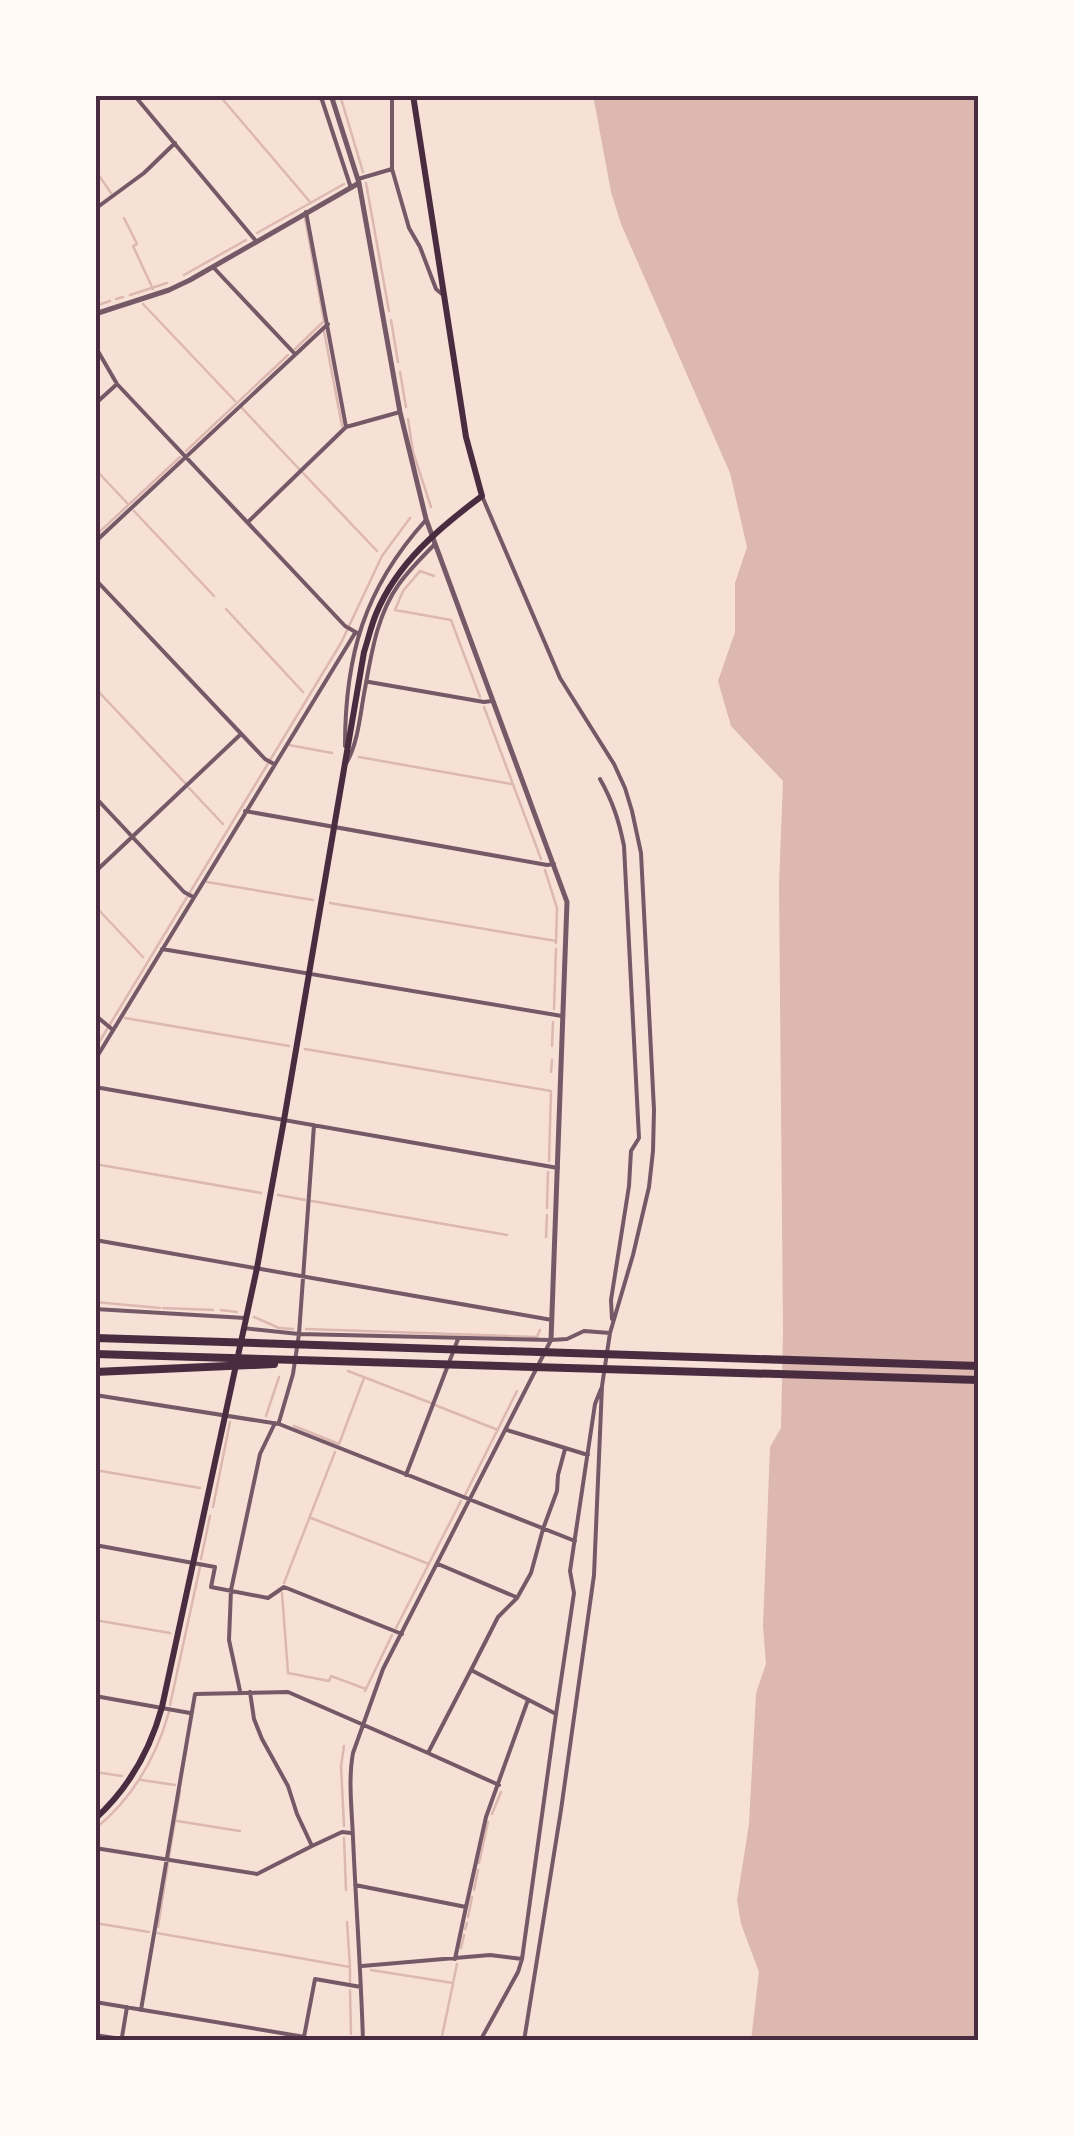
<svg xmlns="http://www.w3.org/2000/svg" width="1074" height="2136" font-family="Commissioner,sans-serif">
<rect width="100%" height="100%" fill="#f7e1d7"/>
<!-- water -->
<path fill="#dcb8b0" d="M593,95H979V2041H751L759,1972L741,1924L737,1900L749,1824L756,1693L766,1664L763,1626L770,1447L781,1428L783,1331L779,884L783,781L731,726L718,681L735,632V583L747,547L730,473L621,224L611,192Z"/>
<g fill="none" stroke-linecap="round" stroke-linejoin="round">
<!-- stream -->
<path stroke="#dcb8b0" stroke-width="2.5" d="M219,95L311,203
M340,95L363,172
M95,170L111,193
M366,183L389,311
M124,218L137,244L133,246L153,289
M257,233L344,184
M184,275L246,240
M130,295L167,283
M116,299L123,297
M143,304L235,401
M95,306L110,301
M391,320L398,362
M324,331L342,426
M295,349L324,321L305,218
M400,372L406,407
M242,408L299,469
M408,419L413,452L431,507
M186,451L288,355
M95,469L128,504
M303,473L377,551
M134,511L214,596
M95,536L180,457
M434,576L420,571L403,591L395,610L451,620L480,697
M226,609L303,692
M95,688L185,783
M484,707L541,859
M289,745L332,753
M359,757L511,784
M189,788L223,824
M545,870L557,908L556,943
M207,882L313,900
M330,903L556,941
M95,906L143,957
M554,1009L556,949
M125,1018L289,1046
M552,1046L553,1022
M95,1049L341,643L382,556L410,518
M305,1049L551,1091
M551,1072L552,1060
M549,1161L551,1091
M95,1164L261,1193
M278,1195L305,1200
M312,1201L507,1235
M547,1208L548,1172
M546,1237L547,1215
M95,1302L160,1308
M163,1308L213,1310
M221,1310L237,1312
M254,1317L279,1328L293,1329
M306,1329L537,1337L540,1330
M348,1371L431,1403
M435,1405L498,1430
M266,1416L279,1377
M294,1426L339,1444L364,1378
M95,1470L200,1488
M465,1495L517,1391
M213,1507L230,1422
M311,1518L429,1564
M201,1559L210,1516
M284,1583L335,1452
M282,1593L288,1673L329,1681L331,1676L366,1689
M95,1620L170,1633
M396,1628L461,1501
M365,1691L392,1635
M170,1705L200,1567
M344,1746L341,1766L344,1826
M95,1772L122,1776
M141,1780L175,1785
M492,1814L501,1792
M177,1821L240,1831
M95,1829C133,1798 156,1758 169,1712
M344,1838L346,1890
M169,1857L180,1791
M479,1863L488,1822
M474,1890L478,1870
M468,1917L472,1897
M95,1923L149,1932
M158,1927L168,1863
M465,1929L467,1923
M157,1933L350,1967L347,1922
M461,1948L464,1935
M350,1968V1982
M371,1970L453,1983L457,1964
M350,1990L351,2034
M441,2041L453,1984"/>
<!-- minor -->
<path stroke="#755966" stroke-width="4" d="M134,95L256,241
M318,95L322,100L351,188
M392,95V169L409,228L420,247L436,289L442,294
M358,179L392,169
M95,209L144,173L175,143
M306,212L346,427
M213,267L295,354
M95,346L117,384L345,626L359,634
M95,404L117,384
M482,496L560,678L614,764L625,788L632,811L641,853L654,1110L653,1151L649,1187L633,1255L610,1333L602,1386L594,1575L561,1810L524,2041
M249,521L346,427L400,412
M95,542L328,324
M95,579L265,759L274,764
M369,682L484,702L492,701
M345,746C345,656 364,589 425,521
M347,762C358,742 360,716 364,694C371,657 376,616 399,584C409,570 422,557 435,544
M600,779C613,802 619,821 624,846L639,1138L631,1151L629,1186L611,1300L612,1319
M95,797L184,892L193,897
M245,811L547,865L554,864
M95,872L241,734
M162,949L562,1016
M95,1015L113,1030
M95,1060L355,633
M95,1087L558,1168
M95,1240L552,1320
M95,1309L245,1318
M243,1328L299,1334L551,1340L567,1339L584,1331L610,1333
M95,1395L279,1424L575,1541
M279,1422L293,1374L299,1334L314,1125
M507,1430L588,1455
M406,1475L458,1339
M95,1545L215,1567L211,1587L268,1598L284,1587L402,1634
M438,1564L516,1597
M471,1670L498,1617L517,1598L531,1573L543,1529L557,1491L558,1475L565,1449
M240,1691L229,1640L231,1590L260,1454L275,1423
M250,1692L254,1719L262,1739L288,1786L297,1814L312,1846L342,1832L351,1833
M95,1696L190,1713
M430,1754L499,1785
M95,1848L257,1874L312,1846
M355,1885L466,1907L486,1817L528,1700
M455,1959L466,1907
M362,1966L490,1955L522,1959
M95,2002L329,2041
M141,2010L195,1694L288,1692L428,1753L471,1670L556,1714L574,1593L570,1571L595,1404L601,1389
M95,2035L134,2041
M122,2037L127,2007
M304,2037L315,1979L361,1987
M363,2041C361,1973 356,1906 353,1838C352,1811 348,1780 353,1753L383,1669L551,1340
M480,2041L518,1972L522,1959L556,1714"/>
<!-- tertiary -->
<path stroke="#755966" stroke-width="5" d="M331,95L359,183L400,412L426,519L567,902L551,1340
M95,314L169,290L190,280L359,183"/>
<!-- secondary -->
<path stroke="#4a2c40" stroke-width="6" d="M95,1819C129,1788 150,1751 162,1707L257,1268L284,1120L364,652C368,640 371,626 376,614C397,563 439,528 482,496L466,437L413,95"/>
<!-- motorway -->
<path stroke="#4a2c40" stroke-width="8" d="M95,1338L979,1366
M95,1354L979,1380
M95,1372L274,1364"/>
</g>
<!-- border -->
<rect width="1074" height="2136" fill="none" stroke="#fffaf5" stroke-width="195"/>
<rect x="98" y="98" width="878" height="1940" fill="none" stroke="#4a2c40" stroke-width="4"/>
</svg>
